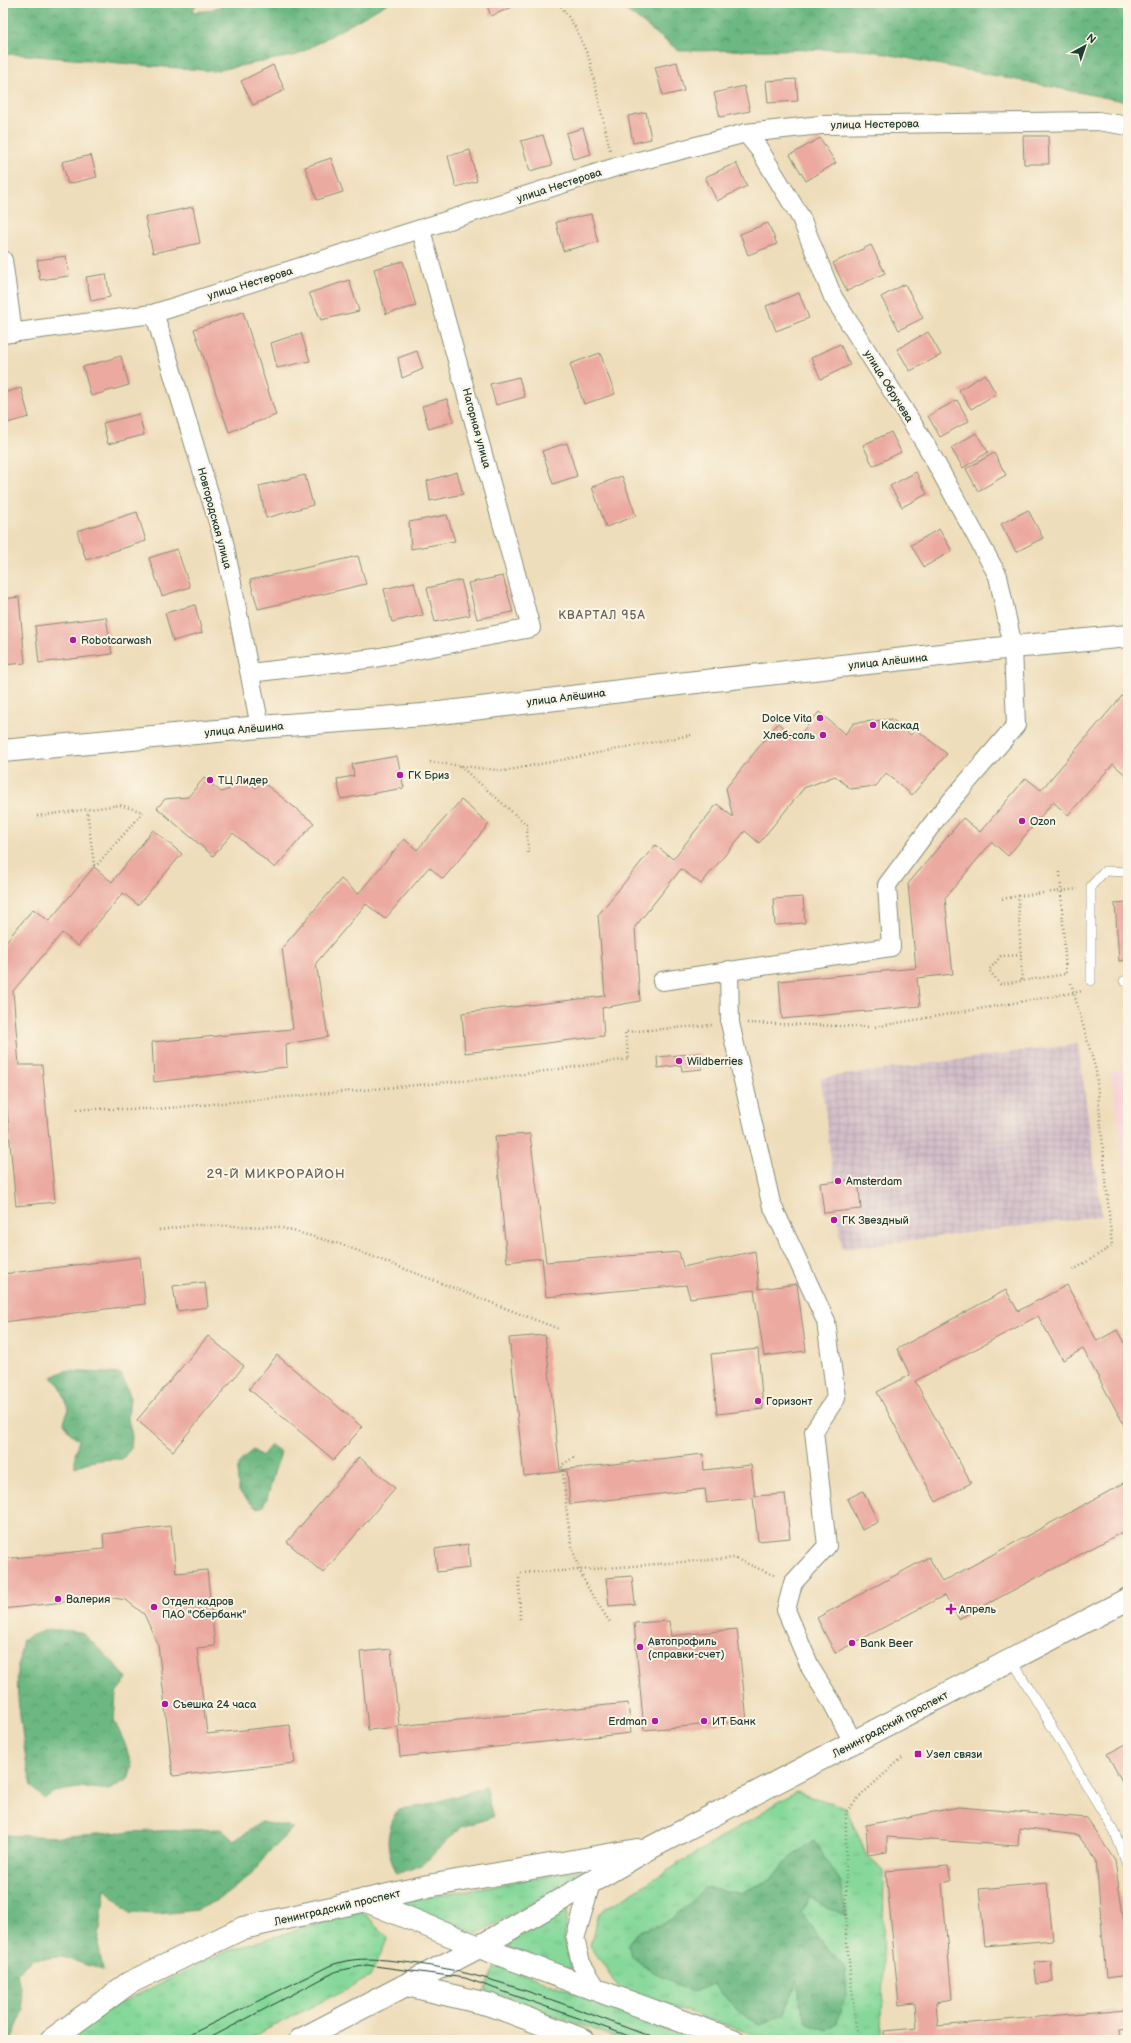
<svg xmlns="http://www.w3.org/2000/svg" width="1131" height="2043" font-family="'Balsamiq Sans',sans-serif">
<defs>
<pattern id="industrial-grid" width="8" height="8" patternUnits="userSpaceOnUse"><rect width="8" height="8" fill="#d2bdc8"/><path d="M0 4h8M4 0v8" fill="none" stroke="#b4a3ac"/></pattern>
<pattern id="grass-tufts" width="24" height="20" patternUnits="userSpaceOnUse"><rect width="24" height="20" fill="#85d89a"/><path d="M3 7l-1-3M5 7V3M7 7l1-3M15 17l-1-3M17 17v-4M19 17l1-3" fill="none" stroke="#72ba85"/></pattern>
<pattern id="forest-crowns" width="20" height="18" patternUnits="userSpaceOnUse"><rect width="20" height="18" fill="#6cb882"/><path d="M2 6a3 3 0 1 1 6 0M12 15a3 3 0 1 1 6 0" fill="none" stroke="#58976b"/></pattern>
</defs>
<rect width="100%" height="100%" fill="#fcf5e5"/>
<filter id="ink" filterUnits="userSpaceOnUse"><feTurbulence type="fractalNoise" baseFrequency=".025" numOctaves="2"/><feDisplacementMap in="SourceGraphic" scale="8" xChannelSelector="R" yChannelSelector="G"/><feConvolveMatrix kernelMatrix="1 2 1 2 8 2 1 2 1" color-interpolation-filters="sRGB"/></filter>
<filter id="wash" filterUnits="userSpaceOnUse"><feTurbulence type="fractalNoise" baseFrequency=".012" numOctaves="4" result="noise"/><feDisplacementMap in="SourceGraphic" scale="16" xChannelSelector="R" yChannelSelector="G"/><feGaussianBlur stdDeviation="0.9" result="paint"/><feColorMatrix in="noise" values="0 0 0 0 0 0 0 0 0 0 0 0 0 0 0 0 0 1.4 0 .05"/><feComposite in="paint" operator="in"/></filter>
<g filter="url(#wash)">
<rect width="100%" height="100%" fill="#eeddba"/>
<!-- built -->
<path fill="#f7cfd5" d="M1124,1029H1128V1192L1111,1071H1123Z"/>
<!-- industrial -->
<path fill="url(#industrial-grid)" d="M1078,1044L1102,1216L842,1249L821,1078Z"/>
<!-- grass -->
<path fill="url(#grass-tufts)" stroke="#528a67" d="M795,1792L845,1807L868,1857L884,1871L882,2040H769L619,1988L590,1945L599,1913Z
M597,1867L477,1934L395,1903Z
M568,1906L564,1942L572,1970L504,1946Z
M361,1910L388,1938L370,1977L246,2040H68L113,2007L222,1953Z
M496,1964L705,2040H622L485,1990Z"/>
<!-- forest -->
<path fill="url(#forest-crowns)" stroke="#467a5b" d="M3,3H197L192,12L206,11L231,3H388L297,55L213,71L14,54L3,55Z
M1128,3V102L861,49L679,51L618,4Z
M65,1371L121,1374L130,1396L128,1419L132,1436L131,1448L122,1459C105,1459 91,1460 75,1467V1453L79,1440L69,1432L64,1422L69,1409L60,1386L52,1377Z
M271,1445L281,1452C279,1460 275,1468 273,1477C269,1489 270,1496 262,1507L256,1508L239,1492C237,1469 234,1464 253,1450L262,1456Z
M48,1629L81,1632L115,1664L127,1679L116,1694L114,1720L125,1744L132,1766L128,1779L109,1790L84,1787L54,1792L44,1799L32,1786L26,1761L18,1700L17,1671L23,1639Z
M485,1787L493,1817L461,1827L422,1865L397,1874C385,1846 385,1836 398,1809L424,1806Z
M261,1822L293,1828L267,1854L252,1874L220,1899L197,1910L159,1914L129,1913L105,1889L98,1944L103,1970L63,1957L32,1959L17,1973L24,2010L11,2040H4L3,1835L58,1837L123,1832L221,1829L234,1841Z
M814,1841L839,1879L847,1915L827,1908L810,1896L802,1912L818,1937L845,1969L847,1995L836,2025L827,2030L807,2022L800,2004L796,1979L785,2014L759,2025L738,2011L713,1984L693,1992L650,1970L631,1956L628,1943C643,1925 642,1932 662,1924C678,1917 692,1901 704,1888L740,1893L770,1880L791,1857Z"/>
<g id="blocks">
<!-- building -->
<path fill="#eba9a0" d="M486,3H510L512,7L491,16Z
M677,62L684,91L663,96L655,67Z
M273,65L285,90L253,105L241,81Z
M796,79L798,101L768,103L766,81Z
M744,86L750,111L720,117L714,93Z
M646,112L651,139L633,143L628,116Z
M583,128L591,154L573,159L566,133Z
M543,135L552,165L530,171L521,141Z
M1023,136H1048L1049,164H1024Z
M820,138L836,163L806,181L790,155Z
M470,150L477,181L456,187L448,156Z
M91,155L97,177L68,184L62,162Z
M331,158L343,192L317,200L305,167Z
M736,163L747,186L717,201L705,177Z
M193,207L200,243L153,253L145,217Z
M591,214L598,242L563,251L556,222Z
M768,223L777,244L748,255L740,234Z
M871,245L885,273L847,291L833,263Z
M66,256L69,276L40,280L37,260Z
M403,261L416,306L386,314L374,269Z
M106,274L110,297L91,301L86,277Z
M349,280L359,311L321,320L309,293Z
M905,284L923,318L899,330L881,297Z
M799,293L809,318L776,331L766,306Z
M243,312L276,415L229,432L194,329Z
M928,332L941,355L910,371L897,349Z
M301,333L310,361L277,368L271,343Z
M840,344L850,365L821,379L811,358Z
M417,351L423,369L402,378L398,358Z
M600,353L615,394L584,404L570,364Z
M121,356L129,385L91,396L83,367Z
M985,374L996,394L971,409L959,390Z
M519,377L525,397L496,405L490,384Z
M21,388L29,417L3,424V393Z
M447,399L454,421L429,429L422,406Z
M957,400L969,421L940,437L928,416Z
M139,414L144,435L108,444L103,423Z
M891,432L901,452L873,466L863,445Z
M976,433L988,452L963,468L951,448Z
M567,443L577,476L553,484L542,451Z
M994,453L1006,475L978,491L966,469Z
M457,472L463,494L430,501L427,481Z
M916,472L927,494L902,507L890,486Z
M305,475L313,505L266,518L259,486Z
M622,476L636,516L606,527L592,487Z
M1028,510L1043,538L1016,552L1001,524Z
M137,512L146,541L86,560L77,531Z
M447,515L455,541L411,549L409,522Z
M939,529L952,551L924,567L911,545Z
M177,549L190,587L162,596L149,558Z
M358,556L366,584L258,609L250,580Z
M503,576L513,612L477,619L468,583Z
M461,580L470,615L435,622L427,588Z
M414,582L423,615L392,622L384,589Z
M19,597L25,663L3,665V599Z
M195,605L202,633L173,641L165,613Z
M106,617L112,654L39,663L35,626Z
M1128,689L1127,776L1113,764L1068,815L1053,802L1008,856L992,842L945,898L953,974L917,978L920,1006L782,1019L779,981L916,968L908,884L963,818L980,832L1026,778L1041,790Z
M819,712L845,734L854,723L892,719L911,735L916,729L947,754L912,795L886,773L876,786L851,789L835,776L804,788L759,843L745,831L701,884L681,869L635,927L640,1001L602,1008L604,1036L465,1053L462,1013L605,996L598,915L655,845L673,859L717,804L733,817L726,788L778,723L796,739Z
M397,756L404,788L341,799L337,779L354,776L352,764Z
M241,777L256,788L260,780L314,823L275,868L233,833L213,856L157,808L165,799L188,797L204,778L221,792L230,789Z
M461,800L489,824L443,879L429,867L385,919L366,904L316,963L328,1037L286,1044L287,1067L154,1082L152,1042L293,1029L282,948L341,879L358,894L404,839L417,850Z
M153,830L182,854L138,905L123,893L78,946L62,933L13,991L19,1065H42L55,1202L16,1206L3,1068V945L33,909L49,921L94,867L112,882Z
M803,897L805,923L775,925L773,899Z
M1128,902V960L1119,961L1115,903Z
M700,1053L702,1069L682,1071L681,1065L658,1068L657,1057Z
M530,1134L546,1262L679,1252L683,1267L755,1251L759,1289L797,1284L806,1351L764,1356L754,1290L690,1298L686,1285L546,1297L542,1258L507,1262L495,1136Z
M858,1179L861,1209L824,1213L820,1183Z
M140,1257L145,1304L3,1322V1274Z
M205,1282L208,1307L177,1311L173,1286Z
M1067,1285L1097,1341L1117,1330L1128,1350V1432L1083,1349L1063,1360L1038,1316L915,1381L971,1483L936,1502L877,1392L910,1375L897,1349L1006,1290L1018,1311Z
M545,1335L560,1470L703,1454L704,1470L751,1465L755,1496L785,1494L790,1538L758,1541L753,1498L707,1503L705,1489L570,1504L567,1471L524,1476L509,1338Z
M208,1336L244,1366L173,1451L137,1420Z
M758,1349L763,1409L717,1414L711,1354Z
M277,1355L362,1427L334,1460L249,1389Z
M359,1457L395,1488L323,1573L287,1542Z
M1128,1481V1529L959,1619L945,1595L835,1653L817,1618L929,1557L942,1582Z
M863,1491L878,1522L862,1530L847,1499Z
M171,1526L176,1573L207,1570L215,1646L197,1648L207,1734L290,1725L295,1763L173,1776L158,1645L144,1614L126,1600L107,1597L3,1609V1559L104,1549L103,1534Z
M468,1544L470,1568L437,1572L435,1549Z
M632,1576L635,1604L609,1606L606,1578Z
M669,1621L671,1636L737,1629L747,1721L644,1730L634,1623Z
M391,1649L399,1726L628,1703L631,1733L400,1757L398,1727L368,1730L360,1652Z
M1128,1743V1792L1107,1754Z
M959,1807L1087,1818L1115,1861L1128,1950V1975L1106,1978L1096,1860L1078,1835L1019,1828L1018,1846L887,1837V1852L868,1855L866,1825Z
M948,1866L951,1881L942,1883L952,1999L936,2002L938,2026L1127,2009L1128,2028L1120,2029L1121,2040H885L884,2031L917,2028L915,2003L899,2005L886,1871Z
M1047,1883L1053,1940L985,1946L979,1889Z
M1051,1961L1053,1982L1037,1984L1034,1962Z"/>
</g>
</g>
<g filter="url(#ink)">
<use href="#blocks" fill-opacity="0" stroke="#868d77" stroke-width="1"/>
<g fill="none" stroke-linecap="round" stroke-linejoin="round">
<!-- service casing -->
<g stroke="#868d77" stroke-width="10">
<path id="service" d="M1091,981V886L1105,871L1128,872
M1124,981L1128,980
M1012,1660L1115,1833L1128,1867"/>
</g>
<!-- minor casing -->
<g stroke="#868d77" stroke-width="20">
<path id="minor" d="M3,260L13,333
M152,314L157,322L224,542L260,727
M3,334L152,314L616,167L746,133L821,125L1098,121L1128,126
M250,673L375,658L531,628L421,230
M729,970L730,1023L771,1203L826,1321L836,1398L814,1431L827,1546L793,1583L786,1610L811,1669L833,1704L854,1744
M662,981L891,947L887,885L939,815L1016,725L1013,647L998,576L926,445L833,297L801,218L759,149L746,133
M591,1883L575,1939L581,1963L600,1993"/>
</g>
<!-- tertiary casing -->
<g stroke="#868d77" stroke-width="24">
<path id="tertiary" d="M3,751L260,727L423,715L687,683L1013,647L1128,636"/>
</g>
<!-- secondary casing -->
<g stroke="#868d77" stroke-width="24">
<path id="secondary" d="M364,1900L479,1947L733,2040
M407,1985L491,2005L584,2040
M51,2040L129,1983L243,1928L428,1886L637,1850
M300,2040L479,1947L652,1847L1128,1599"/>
</g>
<!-- path -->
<path stroke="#868d77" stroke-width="2.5" stroke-dasharray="1 3" stroke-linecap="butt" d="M559,3L575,27L589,58L610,150
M430,762L504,771L691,735
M460,766L527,825L528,853
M37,816L120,805L143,812L97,865H94L87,810
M1060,872L1066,974L1022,981L1018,896L1078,889
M1002,899L1018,896
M1021,955L1001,956L989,970L1000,984L1022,981
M1071,983L1096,1071L1112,1246L1072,1271
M747,1023L874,1027L1083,991
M77,1109H157L504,1077L629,1059L625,1032L712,1025
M159,1230L195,1225L279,1227L343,1245L559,1329
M574,1457L562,1465C566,1498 567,1541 580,1571C588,1590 599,1606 610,1622
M520,1619L519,1573L580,1570L734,1558L776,1576
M864,2040L856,2028L846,1933V1812L860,1796L902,1758"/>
<!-- service -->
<use href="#service" stroke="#fff" stroke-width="9"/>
<!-- minor -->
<use href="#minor" stroke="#fff" stroke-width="18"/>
<!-- tertiary -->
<use href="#tertiary" stroke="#fff" stroke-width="22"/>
<!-- secondary -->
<use href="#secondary" stroke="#fff" stroke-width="22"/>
<!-- tram -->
<path stroke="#1f3d34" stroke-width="1" d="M179,2040L329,1966C354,1956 378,1959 404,1962C493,1972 576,2010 660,2040
M206,2040L337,1971L367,1965L465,1978L640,2040"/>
</g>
</g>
<!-- markers -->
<g fill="#b5179e" stroke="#fcf5e5" stroke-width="1.5">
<circle cx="73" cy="640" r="4"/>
<circle cx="820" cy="718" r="4"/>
<circle cx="873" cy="725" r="4"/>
<circle cx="823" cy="735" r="4"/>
<circle cx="400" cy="775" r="4"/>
<circle cx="210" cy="780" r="4"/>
<circle cx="1022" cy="821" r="4"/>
<circle cx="679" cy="1061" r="4"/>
<circle cx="838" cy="1181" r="4"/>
<circle cx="834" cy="1220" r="4"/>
<circle cx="758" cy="1401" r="4"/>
<circle cx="58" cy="1599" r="4"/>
<circle cx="154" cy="1607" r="4"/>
<path d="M949 1603h4v4h4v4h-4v4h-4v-4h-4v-4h4z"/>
<circle cx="852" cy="1643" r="4"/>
<circle cx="640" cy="1647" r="4"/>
<circle cx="165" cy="1704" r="4"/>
<circle cx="655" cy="1721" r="4"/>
<circle cx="704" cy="1721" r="4"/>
<rect x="914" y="1750" width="8" height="8" rx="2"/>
</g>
<g text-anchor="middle" stroke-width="4" stroke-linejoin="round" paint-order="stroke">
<!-- street labels -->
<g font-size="11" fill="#1f3d34" stroke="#fcf5e5">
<text transform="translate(875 124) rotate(-1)" y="4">улица Нестерова</text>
<text transform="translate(559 185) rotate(-18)" y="4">улица Нестерова</text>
<text transform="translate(250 283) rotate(-17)" y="4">улица Нестерова</text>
<text transform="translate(889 386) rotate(58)" y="4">улица Обручева</text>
<text transform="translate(477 428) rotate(75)" y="4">Нагорная улица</text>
<text transform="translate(215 518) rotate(75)" y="4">Новгородская улица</text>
<text transform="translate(888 661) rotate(-6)" y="4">улица Алёшина</text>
<text transform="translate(566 697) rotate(-7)" y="4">улица Алёшина</text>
<text transform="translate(244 729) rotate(-5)" y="4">улица Алёшина</text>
<text transform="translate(890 1724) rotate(-28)" y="4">Ленинградский проспект</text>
<text transform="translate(337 1907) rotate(-13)" y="4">Ленинградский проспект</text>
</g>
<!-- poi labels -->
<g font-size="11" fill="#1f3d34" stroke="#fcf5e5" text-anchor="start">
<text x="81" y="644">Robotcarwash</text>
<text x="812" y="722" text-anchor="end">Dolce Vita</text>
<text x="881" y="729">Каскад</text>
<text x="815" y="739" text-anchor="end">Хлеб-соль</text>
<text x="408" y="779">ГК Бриз</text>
<text x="218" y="784">ТЦ Лидер</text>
<text x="1030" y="825">Ozon</text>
<text x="687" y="1065">Wildberries</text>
<text x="846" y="1185">Amsterdam</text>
<text x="842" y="1224">ГК Звездный</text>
<text x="766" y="1405">Горизонт</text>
<text x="66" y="1603">Валерия</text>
<text x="162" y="1605">Отдел кадров<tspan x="162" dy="13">ПАО "Сбербанк"</tspan></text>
<text x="959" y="1613">Апрель</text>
<text x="648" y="1645">Автопрофиль<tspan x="648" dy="13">(справки-счет)</tspan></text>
<text x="860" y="1647">Bank Beer</text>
<text x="173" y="1708">Съешка 24 часа</text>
<text x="647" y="1725" text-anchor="end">Erdman</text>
<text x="712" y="1725">ИТ Банк</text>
<text x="926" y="1758">Узел связи</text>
</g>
<!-- neighbourhood labels -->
<g font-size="12" letter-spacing="1" fill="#66635a" stroke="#fcf5e5">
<text x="602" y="619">КВАРТАЛ 95А</text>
</g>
<!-- quarter labels -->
<g font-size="13" letter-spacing="1" fill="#66635a" stroke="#fcf5e5">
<text x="276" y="1178">29-Й МИКРОРАЙОН</text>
</g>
</g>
<!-- margin -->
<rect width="1131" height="2043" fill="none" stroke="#fcf5e5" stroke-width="16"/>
<!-- north arrow -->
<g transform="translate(1085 46) rotate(40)" stroke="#fcf5e5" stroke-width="3" paint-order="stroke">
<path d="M0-3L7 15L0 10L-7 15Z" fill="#1f3d34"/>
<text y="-6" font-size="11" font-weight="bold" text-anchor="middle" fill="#1f3d34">N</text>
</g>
</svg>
